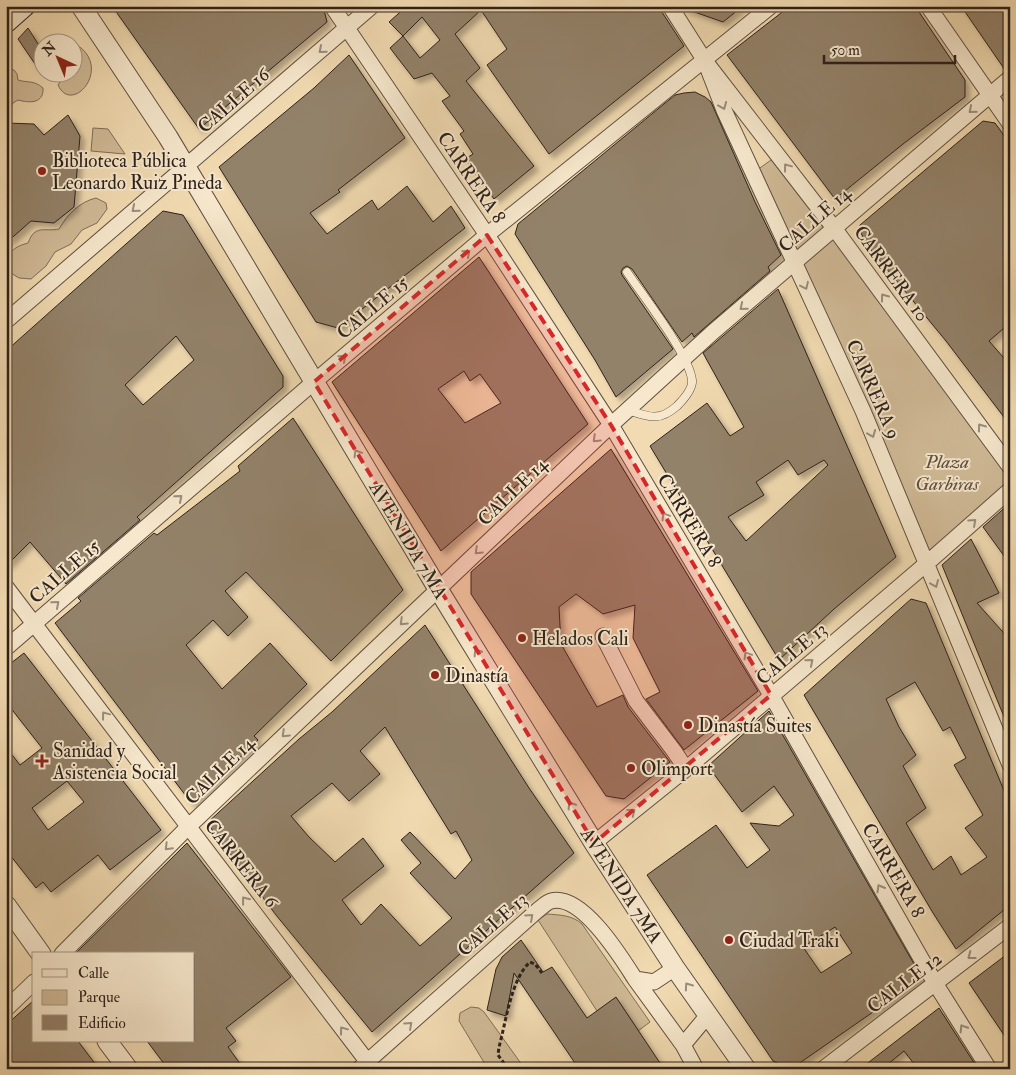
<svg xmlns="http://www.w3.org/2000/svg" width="1016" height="1075" font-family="'IM FELL Double Pica',serif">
<defs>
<filter id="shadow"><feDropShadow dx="4.5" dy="4.5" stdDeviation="2.5" flood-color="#0004"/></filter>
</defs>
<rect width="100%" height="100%" fill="#f2dbb2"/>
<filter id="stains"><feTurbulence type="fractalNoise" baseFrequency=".004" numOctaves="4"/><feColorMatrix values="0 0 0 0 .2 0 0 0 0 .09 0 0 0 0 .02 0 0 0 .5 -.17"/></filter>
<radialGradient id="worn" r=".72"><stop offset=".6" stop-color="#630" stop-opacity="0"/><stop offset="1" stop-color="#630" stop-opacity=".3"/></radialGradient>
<!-- green -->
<path fill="#d1bb98" stroke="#7f6e5a" d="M73,45H77C113,68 72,116 58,85L64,76L62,73L72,72Z
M9,69L14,70L17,74L18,80C28,83 34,80 43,88C44,104 29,103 18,100L13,103L6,116V70Z
M93,128L108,129L125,154L91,151Z
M778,155L1010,467V490L926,564L753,173Z
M96,198L106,203L107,209L97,223L82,230L71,244L55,252L46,266L31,279L19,278L14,275L10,271L7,260C11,249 17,246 28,243C35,224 44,232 59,229C67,215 79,202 96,198Z
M547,914C560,915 572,915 582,924L650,1022L638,1031L616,998L597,1011L538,920Z
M471,1007L479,1008L484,1012L525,1069H488L459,1021L460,1013Z"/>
<!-- building -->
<path fill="#93826a" stroke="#2d211b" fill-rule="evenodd" filter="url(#shadow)" d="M112,6H323L327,22L199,129Z
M407,6H658L684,46L549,154L487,65L507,49L481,10L455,34L480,68L466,81L534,166L494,199L465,159L473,154L460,134L464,131L442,101L450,96L432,73L414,79L390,48L403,36L389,22ZM422,17L440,40L420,58L403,36Z
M683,6H743L723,22L683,8Z
M790,6H915L965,80V97L903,144L835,199L727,55Z
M961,6H1010V69L1005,70Z
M28,28L42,50V55L35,64L18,39Z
M349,55L405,138L338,190L340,192L310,213L327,234L372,200L378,210L407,186L433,222L451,206L465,228L338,328L316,322L219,167L314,88Z
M695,92L705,97L711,102L755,202L781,255L768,267L770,271L694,337L692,333L682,342L632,269L627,266L623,268L621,272L622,275L673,349L616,397L595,360L515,234L518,224L675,95L684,93Z
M68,115L80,136L74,207L54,223L31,221L6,243V123L34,124L44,135Z
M983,121L995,123L1010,144V323L989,341L1010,365V425L946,341L867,245L860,231V225Z
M163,211L183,215L283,376V387L137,517L140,520L66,584L30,542L6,566V351ZM176,336L194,360L143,405L125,385Z
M479,257L588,424L441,551L332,382ZM464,371L470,381L480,374L501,403L465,423L438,389Z
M778,289L896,557L834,609L779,660L650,446L707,403L730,436L744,427L703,353ZM788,460L798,475L824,460L828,465L746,541L728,517L764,495L756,482Z
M293,418L403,590L331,661L246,572L225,591L248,617L228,636L213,620L186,645L222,689L270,643L307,684L254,736L258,740L192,804L55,623L81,601L78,598L154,533L157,535L240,471L238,466Z
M611,449L758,691L684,750L646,699L660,692L633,638L635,605L603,614L576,594L559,607L561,644L597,707L623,695L628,707L670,762L624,799L606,796L471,594V572Z
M1010,503V564L983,527Z
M971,539L999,593L977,603L1010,640L1009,729L942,565Z
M911,599L926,603L1010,805V905L956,949L933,913L804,695ZM915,682L943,731L950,727L966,758L954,765L983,815L965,828L987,857L961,875L951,856L933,870L906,823L926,808L903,766L916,755L899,727L886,699Z
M425,625L529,788L574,853L372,1032L276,915L207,823L299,739L332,712ZM385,727L451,834L456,831L472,860L455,879L410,832L401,840L421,863L410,873L452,918L420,946L381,904L361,925L342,900L384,866L363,838L335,862L309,837L291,816L332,783L349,801L380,774L360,751Z
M24,653L161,830L110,870L98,855L51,892L43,882L36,888L6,850V747L20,765L42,748L6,702V667ZM67,781L84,802L48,830L32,808Z
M769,711L922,978L791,1069L773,1061L647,875L716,825L747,868L770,850L750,823L779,826L794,815L774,786L742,812L708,766ZM835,927L852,953L821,973L803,947Z
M187,843L291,977L226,1028L236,1041L228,1047L244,1069H168L147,1041H194V954H75Z
M521,940L543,972L552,967L587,1018L616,997L664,1069H579L514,973L506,1016L487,1010L496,969L502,957Z
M1010,952V1044L969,983Z
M34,1000V1041H78L99,1069H13L6,1059V1025Z
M939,1008L978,1069H918L904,1051L882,1069H860Z"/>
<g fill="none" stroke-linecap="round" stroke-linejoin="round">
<!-- service casing -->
<g stroke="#5e5041" stroke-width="9">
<path id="service" d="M627,272C643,296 689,354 692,380C693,389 683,400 677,406C659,422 649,417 628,410"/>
</g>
<!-- minor casing -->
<g stroke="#5e5041" stroke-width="17">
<path id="minor" d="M332,6L487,235L611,425L771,695L935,983L989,1069
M670,6L705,61L834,228L1010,467
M928,6L1010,124
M705,61L724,110L863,411L1010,765
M6,321L372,6
M6,587L373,1069
M603,636L636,701L674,751L686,769
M6,648L314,382L487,235L771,6
M594,843L686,769L926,564L1010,490
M62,954L188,827L611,425L713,332L1010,78
M635,979L683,1045
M6,1009L34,982
M359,1069L538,910C542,907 547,902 551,901C582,893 621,957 635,979L654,982L675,968
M696,1069L683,1045L708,1015
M823,1069L1010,926"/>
</g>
<!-- tertiary casing -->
<g stroke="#5e5041" stroke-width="21">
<path id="tertiary" d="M81,6L168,137L438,589L594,843L675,968L746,1069
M6,905L41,954
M107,1041L128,1069"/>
</g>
<!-- secondary casing -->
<g stroke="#2d211b" stroke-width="23">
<path id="secondary" d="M6,22L24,6"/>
</g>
<!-- path -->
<path stroke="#2d211b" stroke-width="3" stroke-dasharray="4 2.5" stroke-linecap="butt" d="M508,1069L498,1055L499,1047C506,1022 511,979 530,962L535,964L542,973"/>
<!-- service -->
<use href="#service" stroke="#f7e8cd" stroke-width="8"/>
<!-- minor -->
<use href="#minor" stroke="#f7e8cd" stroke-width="15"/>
<!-- tertiary -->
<use href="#tertiary" stroke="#f7e8cd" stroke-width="19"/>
<!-- secondary -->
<use href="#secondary" stroke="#f7e8cd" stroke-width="21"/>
</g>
<!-- one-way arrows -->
<defs><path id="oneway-chevron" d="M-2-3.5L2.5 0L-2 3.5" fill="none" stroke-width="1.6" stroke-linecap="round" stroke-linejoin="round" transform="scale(1.25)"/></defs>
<g stroke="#9c8e7d">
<use href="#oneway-chevron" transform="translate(322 50) rotate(139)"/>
<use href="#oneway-chevron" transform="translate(723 106) rotate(68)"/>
<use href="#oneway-chevron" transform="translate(972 110) rotate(140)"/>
<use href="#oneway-chevron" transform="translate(787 167) rotate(-127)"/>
<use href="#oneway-chevron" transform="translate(135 209) rotate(140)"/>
<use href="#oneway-chevron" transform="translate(467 253) rotate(-40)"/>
<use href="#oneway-chevron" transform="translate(805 286) rotate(65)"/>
<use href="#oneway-chevron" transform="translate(884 297) rotate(-126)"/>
<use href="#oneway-chevron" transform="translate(743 307) rotate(140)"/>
<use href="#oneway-chevron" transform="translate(343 358) rotate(-40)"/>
<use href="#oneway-chevron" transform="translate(981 427) rotate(-126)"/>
<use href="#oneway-chevron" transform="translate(872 434) rotate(68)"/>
<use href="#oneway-chevron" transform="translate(596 439) rotate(136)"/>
<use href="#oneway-chevron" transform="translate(357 453) rotate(-121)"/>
<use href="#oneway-chevron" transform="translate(179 498) rotate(-41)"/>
<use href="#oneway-chevron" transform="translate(665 516) rotate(-121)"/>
<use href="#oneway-chevron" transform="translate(973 522) rotate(-42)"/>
<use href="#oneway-chevron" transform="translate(478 551) rotate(136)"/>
<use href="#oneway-chevron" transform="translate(935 584) rotate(67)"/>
<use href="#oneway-chevron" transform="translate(56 604) rotate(-41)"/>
<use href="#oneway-chevron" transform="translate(403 622) rotate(136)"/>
<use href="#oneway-chevron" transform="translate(477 652) rotate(-122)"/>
<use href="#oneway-chevron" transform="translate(747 655) rotate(-121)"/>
<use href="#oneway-chevron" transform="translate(810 662) rotate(-40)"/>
<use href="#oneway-chevron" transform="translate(105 715) rotate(-127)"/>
<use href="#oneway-chevron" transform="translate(285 734) rotate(136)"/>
<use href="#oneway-chevron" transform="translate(571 805) rotate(-122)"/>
<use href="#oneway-chevron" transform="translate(632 812) rotate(-38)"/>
<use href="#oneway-chevron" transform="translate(168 847) rotate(135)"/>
<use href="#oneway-chevron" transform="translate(880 888) rotate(-120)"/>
<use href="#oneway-chevron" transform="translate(245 900) rotate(-128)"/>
<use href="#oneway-chevron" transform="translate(530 917) rotate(-42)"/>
<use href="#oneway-chevron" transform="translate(971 956) rotate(143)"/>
<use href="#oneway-chevron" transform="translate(688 986) rotate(-125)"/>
<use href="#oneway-chevron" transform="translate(409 1025) rotate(-42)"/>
<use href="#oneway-chevron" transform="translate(963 1028) rotate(-122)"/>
<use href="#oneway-chevron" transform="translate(343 1030) rotate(-127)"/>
</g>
<!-- marked area -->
<path fill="#d62828" fill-opacity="0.2" stroke="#d62828" stroke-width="4" stroke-dasharray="10 6" stroke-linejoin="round" d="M487,235L611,425L771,695L594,843L314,382Z"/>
<!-- markers -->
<g fill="#8f2418" stroke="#f7e8cd" stroke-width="2">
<circle cx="42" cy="171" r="5"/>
<circle cx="522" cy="638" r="5"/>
<circle cx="435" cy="675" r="5"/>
<circle cx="688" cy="725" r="5"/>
<path d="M39.5 753.5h5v5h5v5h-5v5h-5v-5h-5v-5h5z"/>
<circle cx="631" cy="768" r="5"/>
<circle cx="729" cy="940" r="5"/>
</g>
<g text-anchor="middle" stroke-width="4" stroke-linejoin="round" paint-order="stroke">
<!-- street labels -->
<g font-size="19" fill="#2d211b" stroke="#f7e8cd">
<text transform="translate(233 100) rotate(-41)" y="7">CALLE 16</text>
<text transform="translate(472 177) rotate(56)" y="7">CARRERA 8</text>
<text transform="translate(814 219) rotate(-41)" y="7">CALLE 14</text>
<text transform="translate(892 273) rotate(54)" y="7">CARRERA 10</text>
<text transform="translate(372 307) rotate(-40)" y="7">CALLE 15</text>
<text transform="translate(874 389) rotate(66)" y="7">CARRERA 9</text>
<text transform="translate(512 491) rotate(-44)" y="7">CALLE 14</text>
<text transform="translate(690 520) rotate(59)" y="7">CARRERA 8</text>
<text transform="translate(409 540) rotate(59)" y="7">AVENIDA 7MA</text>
<text transform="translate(64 571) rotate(-41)" y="7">CALLE 15</text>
<text transform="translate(791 653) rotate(-40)" y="7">CALLE 13</text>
<text transform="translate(219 770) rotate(-44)" y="7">CALLE 14</text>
<text transform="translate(242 863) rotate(52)" y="7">CARRERA 6</text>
<text transform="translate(894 870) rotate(60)" y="7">CARRERA 8</text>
<text transform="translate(622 885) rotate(57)" y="7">AVENIDA 7MA</text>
<text transform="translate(492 924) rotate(-41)" y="7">CALLE 13</text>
<text transform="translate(904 982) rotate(-37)" y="7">CALLE 12</text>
</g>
<!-- poi labels -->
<g font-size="19" fill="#2d211b" stroke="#f7e8cd" text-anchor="start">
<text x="52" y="167">Biblioteca Pública<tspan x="52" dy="22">Leonardo Ruiz Pineda</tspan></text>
<text x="532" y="645">Helados Cali</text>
<text x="445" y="682">Dinastía</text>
<text x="698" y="732">Dinastía Suites</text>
<text x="53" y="757">Sanidad y<tspan x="53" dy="22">Asistencia Social</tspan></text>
<text x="641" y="775">Olimport</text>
<text x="739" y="947">Ciudad Traki</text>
</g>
<!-- park labels -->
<g font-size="19" font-style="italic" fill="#5e4f40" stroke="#f7e8cd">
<text x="947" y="468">Plaza<tspan x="947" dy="22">Garbiras</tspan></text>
</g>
</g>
<!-- margin -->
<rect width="1016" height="1075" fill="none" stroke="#f2dbb2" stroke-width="25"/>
<rect x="8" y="8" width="1001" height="1060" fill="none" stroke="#2d211b" stroke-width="2.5"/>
<rect x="12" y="12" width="991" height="1050" fill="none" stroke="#2d211b"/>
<!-- legend -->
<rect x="32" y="952" width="162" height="90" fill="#f7e8cd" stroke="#a69886"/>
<rect x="42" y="969" width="25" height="8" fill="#f7e8cd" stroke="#a69886"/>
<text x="78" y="978" font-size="15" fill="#2d211b">Calle</text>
<rect x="42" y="990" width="25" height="15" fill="#d1bb98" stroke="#a69886"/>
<text x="78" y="1002" font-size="15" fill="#2d211b">Parque</text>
<rect x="42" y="1015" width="25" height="15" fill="#93826a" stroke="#a69886"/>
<text x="78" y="1028" font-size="15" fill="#2d211b">Edificio</text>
<!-- north arrow -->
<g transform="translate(58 58) rotate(316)"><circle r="24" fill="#f7e8cd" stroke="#a69886"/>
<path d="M0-4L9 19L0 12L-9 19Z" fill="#8f2418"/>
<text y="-8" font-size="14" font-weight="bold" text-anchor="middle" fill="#2d211b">N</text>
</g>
<!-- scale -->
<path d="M824 55v8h131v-8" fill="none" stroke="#2d211b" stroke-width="2.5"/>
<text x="831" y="55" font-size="15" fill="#2d211b" stroke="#f7e8cd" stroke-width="4" paint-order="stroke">50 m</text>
<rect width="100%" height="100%" filter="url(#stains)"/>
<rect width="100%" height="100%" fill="url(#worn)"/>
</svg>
